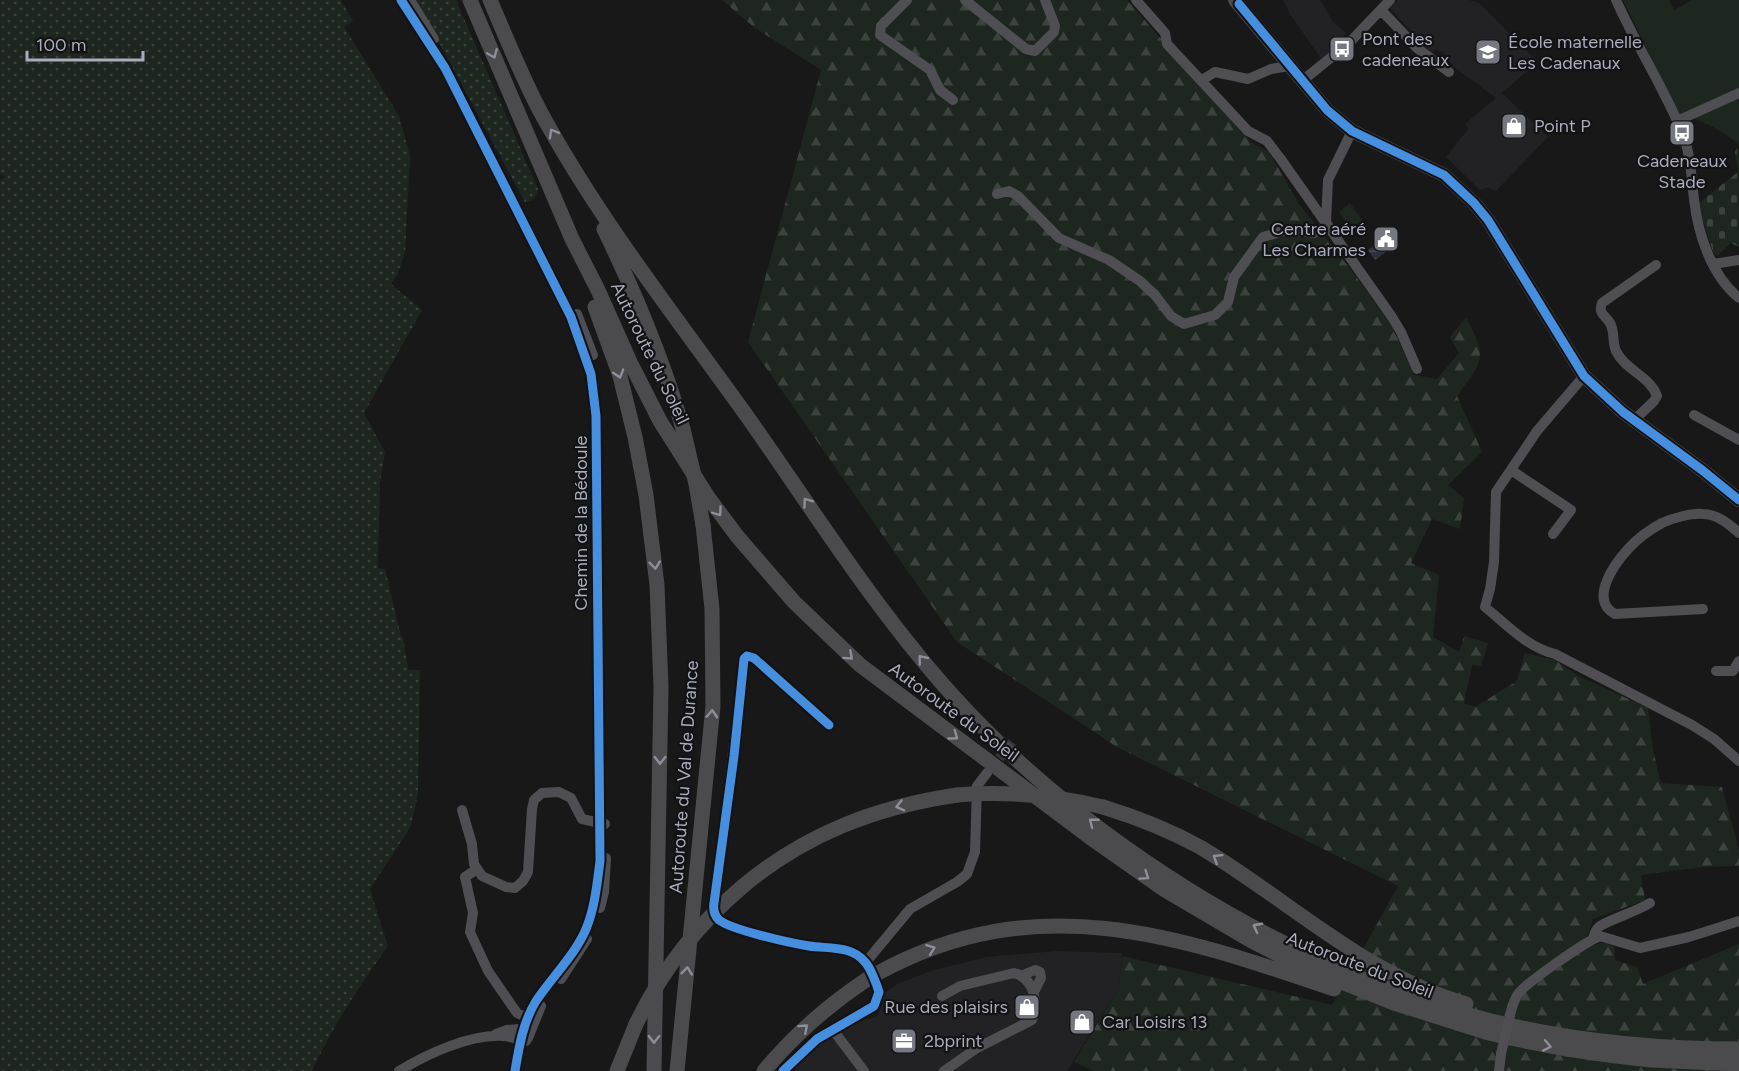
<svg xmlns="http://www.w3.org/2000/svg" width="1739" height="1071" font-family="Figtree,sans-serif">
<defs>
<pattern id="grass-dots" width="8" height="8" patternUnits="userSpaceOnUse" patternTransform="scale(1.5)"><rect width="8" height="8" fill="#1e2620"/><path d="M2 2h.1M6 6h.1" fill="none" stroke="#3c433e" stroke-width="1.8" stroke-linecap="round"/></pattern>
<pattern id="forest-firs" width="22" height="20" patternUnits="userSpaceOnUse" patternTransform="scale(1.5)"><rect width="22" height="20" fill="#1e2620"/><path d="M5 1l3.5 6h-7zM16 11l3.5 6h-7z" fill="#3c433e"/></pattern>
<pattern id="cemetery-stones" width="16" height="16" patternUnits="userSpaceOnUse" patternTransform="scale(1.5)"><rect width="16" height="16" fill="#1e2620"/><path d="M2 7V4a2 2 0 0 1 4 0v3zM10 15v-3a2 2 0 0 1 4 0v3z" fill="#3c433e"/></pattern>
<pattern id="water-rules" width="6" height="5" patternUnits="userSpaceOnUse" patternTransform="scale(1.5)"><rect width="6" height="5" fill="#2b313b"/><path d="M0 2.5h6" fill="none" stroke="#474c55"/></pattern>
</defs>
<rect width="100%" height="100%" fill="#181818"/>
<!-- built -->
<path fill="#222225" d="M1283,0H1320L1333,22L1346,33L1322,60L1290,14Z
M1398,0H1469L1479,3L1538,62L1502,93L1548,137L1496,191L1488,187L1480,190L1446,157L1469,128L1465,124L1496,98L1454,67L1444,53L1436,49L1431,53L1390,8Z
M1056,951L1122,953L1119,988L1067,1071H797L794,1068L806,1054L821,1040L863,1020L876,1017L882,1006L883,994L897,984L933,970L986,957Z"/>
<!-- grass -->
<path fill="url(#grass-dots)" d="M0,0H341L353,21L344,27L399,116L410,156L405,253L398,273L391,284L422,310L364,413L385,452L380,482L378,568L385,569L401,636L403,637L408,670H420L418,793L411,826L370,889L388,946C360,985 332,1027 312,1071H0V181L5,177L0,174Z
M416,0H456L538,189C536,198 534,201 525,202Z"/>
<!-- forest -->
<path fill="url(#forest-firs)" d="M722,0H1127L1252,143L1269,152L1299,204L1355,275L1393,328L1414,375L1437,379L1459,353L1450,337L1466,317C1488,358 1483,360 1457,396L1482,452L1448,485L1464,498L1460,529L1432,519L1411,563L1439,575L1433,637L1459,652L1464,636L1488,643L1481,666L1472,665L1464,703L1475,707L1517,681L1525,653L1555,660L1580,677L1648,708L1653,750L1661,783L1722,787L1739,850V866L1703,867L1641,875L1645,900L1593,919L1584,947L1607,942L1614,946L1615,960L1637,967L1643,984L1739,944V1071H1094L1074,1062L1119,988L1122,956L1332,1005L1398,886L1117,747L957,642L748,342L821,70L755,28Z"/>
<!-- cemetery -->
<path fill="url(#cemetery-stones)" d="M1737,148L1739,149V247L1731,243L1717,256L1713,252L1701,214L1700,202L1738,172L1735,152Z"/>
<!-- garden -->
<path fill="#1e2620" d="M1623,0H1669L1674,10L1692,0H1739V145C1722,130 1700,119 1678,114Z
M1350,203L1366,226L1354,234L1339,212Z"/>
<!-- water -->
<path fill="url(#water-rules)" d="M1387,237L1394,246L1375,260L1368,250Z"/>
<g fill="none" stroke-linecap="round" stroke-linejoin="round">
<!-- minor-tunnel -->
<path stroke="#353638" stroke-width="10" stroke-dasharray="10 5" stroke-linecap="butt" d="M990,770L1012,742"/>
<!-- minor -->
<path stroke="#4e4e53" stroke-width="10" d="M401,0L445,68L571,317L591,374L596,416L600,861C597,884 595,907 586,929C575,955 552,977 536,1001C523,1022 519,1047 515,1071
M410,0L434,39
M907,0L881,26L880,35L930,70L940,90L953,100
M965,0L1026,49L1035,51L1054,32L1055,26L1045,0
M1136,0L1165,33L1167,44L1248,131L1267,141L1280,158L1392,317L1401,332L1417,369
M1616,0C1636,45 1663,86 1682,132C1691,154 1691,176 1694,199C1698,234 1711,275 1739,298
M1381,10L1417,48L1449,72
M1202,80L1215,72L1248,79L1271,69L1289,66
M1302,81L1349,43L1390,0
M1677,121L1739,93
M997,194L1009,191L1018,196L1059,238L1109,260L1140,281L1155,295L1171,316L1184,324L1215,315L1228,302L1234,277L1263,237L1287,230L1314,233L1328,225
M1326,222L1328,180L1352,131
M1713,264L1739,260
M577,314L593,355
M1584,376L1537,431L1496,492L1494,562L1490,589L1485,607C1507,625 1527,647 1555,654L1692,725L1714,739L1739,761
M1694,415L1739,440
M1634,420L1654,401L1657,396C1651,377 1625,370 1616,351C1612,343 1615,331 1610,323C1605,315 1598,314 1602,303L1656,265
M1511,470L1571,510L1553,534
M1703,609L1615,614C1588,600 1615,563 1629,548C1638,538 1651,529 1662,523C1673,518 1691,513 1703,514C1717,514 1729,524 1739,533
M1716,671H1733L1739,661
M829,725L754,658L747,656L744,659L714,911C716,916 717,919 722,921C737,931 792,944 811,946C834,949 859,947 870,972
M462,810L472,844L474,864L482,876L506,887L515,888L523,881L528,872L532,809L534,800L542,793L559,792L571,798L582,819L605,824
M477,869L465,877L473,913L470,932L488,971L517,1013L528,1018
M600,908L604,892L606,858
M1593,939C1594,934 1596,929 1600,926C1614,918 1635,912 1650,903
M866,962L910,909L957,882L967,874L975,852L977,786L987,773
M1023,975L1035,970L1040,972L1041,978L1034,992
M561,979L587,939
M942,996L960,986L1014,973C1034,978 1039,1003 1032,1020L977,1048L944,1071
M1512,1007C1514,1003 1515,998 1518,994C1527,982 1585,942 1600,936L1640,948L1689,937L1739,921
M833,1030L864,1071
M496,1034L507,1030L531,1028
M528,1038L541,1006
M399,1071C427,1054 470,1034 503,1036C510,1036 519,1040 526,1041
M783,1071L817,1039L874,1006L878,996L876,984
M1499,1071L1501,1054"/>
<!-- major -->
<path stroke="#4a4b4e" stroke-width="14" d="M1235,0L1327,110L1352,131L1444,175L1474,203L1488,220L1584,376L1623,412L1702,470L1739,500"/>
<!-- highway -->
<path stroke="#4b4b4e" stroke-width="15" d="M470,0L572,239L598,290L631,364L660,421L708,497L737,536L794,602L860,665L1091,838L1165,890L1250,940L1297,964L1394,1003L1489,1033L1510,1038L1566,1049L1616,1056L1651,1060L1739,1064
M490,0C506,37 521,75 540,111C599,220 677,318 749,419C815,513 877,612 955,698C1086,841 1278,961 1465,1014C1553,1039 1648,1049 1739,1049
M604,229C636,295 663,359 683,429
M595,307L620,376L635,437L646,495L657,585L661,687L654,1071
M1103,807C1136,817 1169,830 1200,847C1289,900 1365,975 1466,1004
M742,887C805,834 876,807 957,795
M878,973C1036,887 1176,935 1334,989
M617,1071L636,1024
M677,1071L713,706L712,609L703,525
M764,1071C794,1035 827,1006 866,980"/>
<!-- minor-bridge -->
<path stroke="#4e4e53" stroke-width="10" d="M1501,1054L1512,1007"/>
<!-- highway-bridge -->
<path stroke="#4b4b4e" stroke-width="15" d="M683,429L696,484L703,525
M957,795C1007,791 1054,795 1103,807
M866,980L878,973
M636,1024C662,970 697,925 742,887"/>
<!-- cycleway casing -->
<g stroke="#131215" stroke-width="13">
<path id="cycleway" d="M401,0L445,68L571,317L591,374L596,416L600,861C597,884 595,907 586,929C575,955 552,977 536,1001C523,1022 519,1047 515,1071
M1239,4L1327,110L1352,131L1444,175L1474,203L1488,220L1584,376L1623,412L1702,470L1739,500
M783,1071L817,1039L874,1006L879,992C877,985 870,967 865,962C851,945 828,949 809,946C790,943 732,930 719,920C714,915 713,909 714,903L734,756L744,659L747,656L754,658L829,725"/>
</g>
<!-- cycleway -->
<use href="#cycleway" stroke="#468fdf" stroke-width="9"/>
</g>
<!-- one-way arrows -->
<defs><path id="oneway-chevron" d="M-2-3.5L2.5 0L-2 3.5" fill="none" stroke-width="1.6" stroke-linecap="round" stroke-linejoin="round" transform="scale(1.5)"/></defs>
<g stroke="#8d8f9a">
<use href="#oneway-chevron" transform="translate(493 54) rotate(67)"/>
<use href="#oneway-chevron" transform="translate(553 133) rotate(-120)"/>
<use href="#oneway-chevron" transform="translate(619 374) rotate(73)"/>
<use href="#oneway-chevron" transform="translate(807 502) rotate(-125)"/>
<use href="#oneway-chevron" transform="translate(718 512) rotate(54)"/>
<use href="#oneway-chevron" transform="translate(655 565) rotate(84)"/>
<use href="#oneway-chevron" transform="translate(849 656) rotate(42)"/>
<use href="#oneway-chevron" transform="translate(922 659) rotate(-129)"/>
<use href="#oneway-chevron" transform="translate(712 714) rotate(-87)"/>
<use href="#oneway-chevron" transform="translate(954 736) rotate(36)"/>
<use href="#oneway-chevron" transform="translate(660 760) rotate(91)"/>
<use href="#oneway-chevron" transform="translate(900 806) rotate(166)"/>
<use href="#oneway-chevron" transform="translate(1093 822) rotate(-142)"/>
<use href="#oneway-chevron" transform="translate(1217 858) rotate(-148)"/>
<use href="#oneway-chevron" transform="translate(1145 876) rotate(35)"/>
<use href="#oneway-chevron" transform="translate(1257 927) rotate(-152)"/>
<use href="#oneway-chevron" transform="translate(931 949) rotate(-20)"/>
<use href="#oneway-chevron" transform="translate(687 971) rotate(-84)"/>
<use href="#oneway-chevron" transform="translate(804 1028) rotate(-42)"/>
<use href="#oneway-chevron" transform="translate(654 1039) rotate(91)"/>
<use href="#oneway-chevron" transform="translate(1547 1046) rotate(11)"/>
</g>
<!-- icons -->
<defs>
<g id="bus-square" transform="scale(1.35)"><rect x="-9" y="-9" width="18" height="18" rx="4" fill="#767881" stroke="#131215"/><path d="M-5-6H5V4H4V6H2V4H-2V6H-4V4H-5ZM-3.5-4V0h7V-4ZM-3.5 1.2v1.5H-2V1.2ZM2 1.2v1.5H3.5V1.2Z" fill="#fff"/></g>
<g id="school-square" transform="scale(1.35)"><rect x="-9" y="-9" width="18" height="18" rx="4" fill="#767881" stroke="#131215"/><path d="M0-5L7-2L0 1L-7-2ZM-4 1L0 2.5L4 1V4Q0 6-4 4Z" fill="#fff"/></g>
<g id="shop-square" transform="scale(1.35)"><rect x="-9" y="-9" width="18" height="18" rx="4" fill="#767881" stroke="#131215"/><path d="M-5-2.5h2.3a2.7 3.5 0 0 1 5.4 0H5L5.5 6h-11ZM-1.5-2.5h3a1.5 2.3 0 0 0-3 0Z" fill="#fff"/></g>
<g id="civic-square" transform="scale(1.35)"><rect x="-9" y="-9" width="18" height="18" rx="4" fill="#767881" stroke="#131215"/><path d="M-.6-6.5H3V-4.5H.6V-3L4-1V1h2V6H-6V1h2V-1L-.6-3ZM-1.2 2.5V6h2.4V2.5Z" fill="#fff"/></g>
<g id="office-square" transform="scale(1.35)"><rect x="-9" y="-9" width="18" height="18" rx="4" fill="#767881" stroke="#131215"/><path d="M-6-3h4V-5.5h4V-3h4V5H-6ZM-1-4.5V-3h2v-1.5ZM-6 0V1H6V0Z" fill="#fff"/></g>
</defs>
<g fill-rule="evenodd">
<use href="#bus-square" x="1342" y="49"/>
<use href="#school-square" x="1488" y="52"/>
<use href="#shop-square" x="1514" y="126"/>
<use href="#bus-square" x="1682" y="133"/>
<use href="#civic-square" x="1386" y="239"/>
<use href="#shop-square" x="1027" y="1007"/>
<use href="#shop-square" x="1082" y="1022"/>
<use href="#office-square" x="904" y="1041"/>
</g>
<g text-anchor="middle" stroke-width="4.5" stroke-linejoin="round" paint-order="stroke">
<!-- poi labels -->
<g font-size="18" fill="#a9acba" stroke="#131215" text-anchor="start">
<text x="1362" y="45">Pont des<tspan x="1362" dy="21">cadeneaux</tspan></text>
<text x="1508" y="48">École maternelle<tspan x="1508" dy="21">Les Cadenaux</tspan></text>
<text x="1534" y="132">Point P</text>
<text x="1682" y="167" text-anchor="middle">Cadeneaux<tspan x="1682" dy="21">Stade</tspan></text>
<text x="1366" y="235" text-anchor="end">Centre aéré<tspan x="1366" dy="21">Les Charmes</tspan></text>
<text x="1008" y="1013" text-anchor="end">Rue des plaisirs</text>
<text x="1102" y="1028">Car Loisirs 13</text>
<text x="924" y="1047">2bprint</text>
</g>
<!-- street labels -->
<g font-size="18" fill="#a9acba" stroke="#131215">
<text transform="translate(650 353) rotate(64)" y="6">Autoroute du Soleil</text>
<text transform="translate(581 523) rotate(-90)" y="6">Chemin de la Bédoule</text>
<text transform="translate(954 712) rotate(36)" y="6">Autoroute du Soleil</text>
<text transform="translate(684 777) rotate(-86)" y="6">Autoroute du Val de Durance</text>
<text transform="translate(1360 965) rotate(21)" y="6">Autoroute du Soleil</text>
</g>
</g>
<!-- scale -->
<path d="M27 51v9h116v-9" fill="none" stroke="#a9acba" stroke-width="3"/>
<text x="36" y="51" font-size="18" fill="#a9acba" stroke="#131215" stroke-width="4.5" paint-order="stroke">100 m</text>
</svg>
